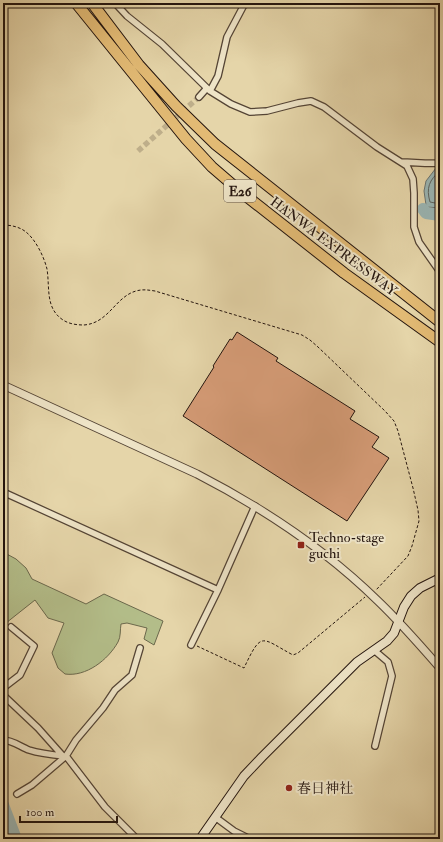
<svg xmlns="http://www.w3.org/2000/svg" width="443" height="842" font-family="'IM FELL Double Pica','Noto Serif JP',serif">
<rect width="100%" height="100%" fill="#e5d5a9"/>
<filter id="stains"><feTurbulence type="fractalNoise" baseFrequency=".005" numOctaves="4"/><feColorMatrix values="0 0 0 0 .2 0 0 0 0 .09 0 0 0 0 .02 0 0 0 .5 -.17"/></filter>
<radialGradient id="worn" r=".72"><stop offset=".6" stop-color="#630" stop-opacity="0"/><stop offset="1" stop-color="#630" stop-opacity=".3"/></radialGradient>
<!-- green -->
<path fill="#b3bd89" stroke="#6b684c" d="M3,552L16,559L26,568L32,579L86,604L104,594L163,621L154,645L144,639L147,628L127,623L121,624C120,629 121,637 118,642C108,660 86,677 65,674L58,668L52,653L64,623L48,618L35,600L6,623L4,629L8,631L3,637Z"/>
<!-- water -->
<path fill="#9bb6b4" stroke="#6b7572" d="M440,167V208L427,207L426,205L424,191L426,181L436,168Z"/>
<g fill="none" stroke-linecap="round" stroke-linejoin="round">
<!-- shore -->
<path stroke="#5f6561" stroke-width="1" d="M440,171C429,180 426,188 430,202L440,204"/>
<!-- river -->
<path stroke="#9bb6b4" stroke-width="12" d="M423,209L426,213L440,215
M3,805L16,839"/>
</g>
<!-- building -->
<path fill="#d69c77" stroke="#23140e" d="M237,332L278,358L276,361L355,411L350,419L379,437L372,447L389,458L347,521L183,416L214,367L213,366L230,339L232,340Z"/>
<g fill="none" stroke-linecap="round" stroke-linejoin="round">
<!-- minor-tunnel -->
<path stroke="#beae8a" stroke-width="5.5" stroke-dasharray="5.5 3" stroke-linecap="butt" d="M138,151L199,97"/>
<!-- minor casing -->
<g stroke="#544435" stroke-width="8">
<path id="minor" d="M115,3L127,16L162,44L210,91L231,104L250,112L267,111L298,103L311,101L324,107L377,147L407,166L413,179L414,193V227L419,242L440,272
M210,91L218,76L227,37L245,3
M199,97L207,88
M401,162C414,162 426,164 440,163
M3,492L218,590
M191,645L218,590L255,506
M375,651L388,662L392,676L375,746
M3,688L20,675L34,646L11,627
M3,695L38,728L62,755
M3,740C12,740 21,747 29,750C41,754 54,755 66,756L105,807L137,839
M17,794L32,785L66,756L76,740L103,708L115,690L132,675L140,648
M215,817L234,831L250,839"/>
</g>
<!-- tertiary casing -->
<g stroke="#544435" stroke-width="9">
<path id="tertiary" d="M3,385L197,474C261,507 327,551 378,601C400,622 420,645 440,668"/>
</g>
<!-- secondary casing -->
<g stroke="#23140e" stroke-width="10">
<path id="secondary" d="M200,839L244,776L262,757L357,662L387,641L394,633L404,607L411,596L420,588L440,578"/>
</g>
<!-- motorway casing -->
<g stroke="#23140e" stroke-width="12">
<path id="motorway" d="M76,3L186,139L212,167L241,192L344,273L440,342
M92,3L139,65L176,106L215,144L440,322"/>
</g>
<!-- path -->
<path stroke="#23140e" stroke-width="1" stroke-dasharray="3 2" stroke-linecap="butt" d="M3,225C11,225 20,227 26,232C36,240 44,257 47,269C50,288 45,308 63,320C69,324 77,325 84,325C109,323 115,297 136,291C143,289 148,290 155,291L302,335L310,340L318,347L385,411L394,421L398,431L413,488L418,510L419,521L412,546L408,556L376,590
M197,646L244,668C262,630 261,638 293,655L298,653L365,597"/>
<!-- minor -->
<use href="#minor" stroke="#eee4c7" stroke-width="5.5"/>
<!-- tertiary -->
<use href="#tertiary" stroke="#eee4c7" stroke-width="7"/>
<!-- secondary -->
<use href="#secondary" stroke="#eee4c7" stroke-width="8"/>
<!-- motorway -->
<use href="#motorway" stroke="#e2ba74" stroke-width="10"/>
</g>
<!-- markers -->
<g fill="#8f2418" stroke="#eee4c7" stroke-width="1.5">
<rect x="297" y="541" width="8" height="8" rx="2"/>
<circle cx="289" cy="788" r="4"/>
</g>
<g text-anchor="middle" stroke-width="4" stroke-linejoin="round" paint-order="stroke">
<!-- shield labels -->
<rect fill="#eee4c7" stroke="#605246" stroke-width="1" x="224" y="180" width="32" height="22" rx="3"/>
<g font-size="13" font-weight="bold" fill="#23140e">
<text x="240" y="196">E26</text>
</g>
<!-- street labels -->
<g font-size="14" fill="#23140e" stroke="#eee4c7">
<text transform="translate(334 246) rotate(37)" y="5">HANWA EXPRESSWAY</text>
</g>
<!-- poi labels -->
<g font-size="14" fill="#23140e" stroke="#eee4c7" text-anchor="start">
<text x="309" y="542">Techno-stage<tspan x="309" dy="16">guchi</tspan></text>
<text x="297" y="793">春日神社</text>
</g>
</g>
<!-- margin -->
<rect width="443" height="842" fill="none" stroke="#e5d5a9" stroke-width="16"/>
<rect x="4" y="4" width="435" height="834" fill="none" stroke="#23140e" stroke-width="2"/>
<rect x="8" y="8" width="427" height="826" fill="none" stroke="#23140e"/>
<!-- scale -->
<path d="M20 816v6h97v-6" fill="none" stroke="#23140e" stroke-width="2"/>
<text x="26" y="816" font-size="12" fill="#23140e" stroke="#eee4c7" stroke-width="3" paint-order="stroke">100 m</text>
<rect width="100%" height="100%" filter="url(#stains)"/>
<rect width="100%" height="100%" fill="url(#worn)"/>
</svg>
